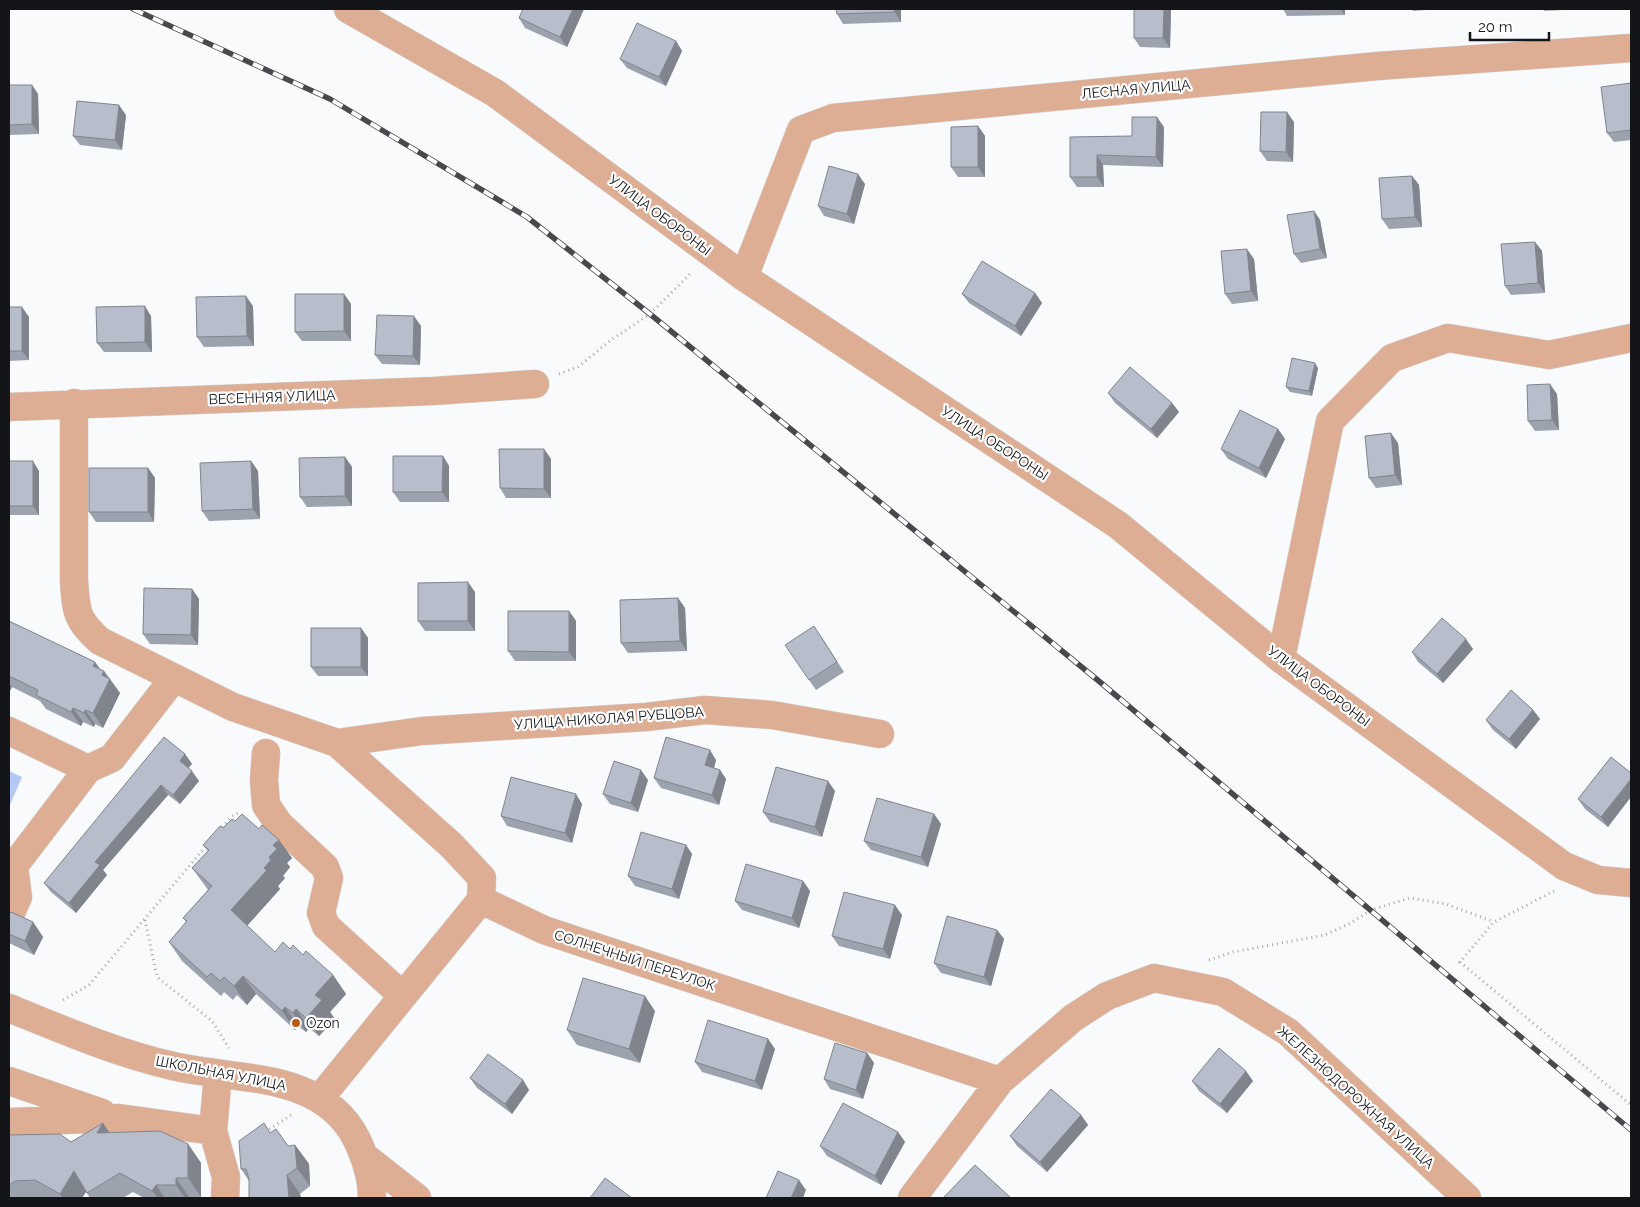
<svg xmlns="http://www.w3.org/2000/svg" width="1640" height="1207" font-family="Raleway,sans-serif">
<rect width="100%" height="100%" fill="#f9fafc"/>
<!-- green -->
<path fill="#b4c8f8" d="M9,771L22,777L9,807Z"/>
<g fill="none" stroke-linecap="round" stroke-linejoin="round">
<!-- minor casing -->
<g stroke="#d4d5d8" stroke-width="29">
<path id="minor" d="M348,9L495,93L744,277L1118,525L1281,659L1564,866L1598,880L1631,883
M744,277L801,130L833,118L1378,66L1631,48
M74,403V580C76,611 76,620 100,641L233,707L337,743L451,845L482,878L481,900L544,930L1000,1081
M9,407L434,391L535,384
M1281,659L1330,421L1392,358L1448,338L1549,355L1631,338
M9,731L88,769
M337,743L422,731L646,717L705,710L772,715L880,734
M266,753L264,780L266,805L279,824L325,867L329,878L321,913L326,926L403,996
M9,917L18,897L14,866L88,769L112,758L174,678
M9,1008C63,1030 116,1053 173,1066C238,1081 323,1071 357,1140C366,1159 372,1178 372,1198
M218,1074L213,1131L226,1177L225,1198
M9,1081L102,1113
M320,1098L481,900
M9,1122L119,1118L213,1131
M365,1157L417,1198
M912,1198L1000,1081L1073,1018L1107,996L1154,978L1223,992L1288,1032L1467,1198"/>
</g>
<!-- path -->
<path stroke="#a7a8ab" stroke-width="3" stroke-dasharray="1 4" stroke-linecap="butt" d="M559,374L578,367L611,340L650,314L692,272
M219,831L232,816L241,812
M1554,891L1494,922L1460,962L1631,1105
M145,920L157,977L212,1021L229,1048
M1209,960L1233,952L1325,935L1351,923L1371,910L1410,898L1446,904L1494,922
M63,1000L89,985L207,845
M265,1132L291,1115"/>
<!-- minor -->
<use href="#minor" stroke="#deae94" stroke-width="28"/>
<!-- rail casing -->
<g stroke="#47494d" stroke-width="5.5">
<path id="rail" d="M133,9L330,99L527,217L650,314L1100,682L1631,1130"/>
</g>
<!-- rail -->
<use href="#rail" stroke="#fff" stroke-width="4" stroke-dasharray="11" stroke-linecap="butt"/>
</g>
<!-- wall -->
<path fill="#9da3ae" d="M584,9L567,47L525,28L519,18Z
M836,9H901V22L843,24L837,14Z
M1134,9H1171L1170,48L1140,47L1134,38Z
M1283,9H1345V15L1287,16Z
M1412,9H1440L1413,11Z
M1543,9H1583L1544,11Z
M676,41L682,51L666,86L627,68L620,59Z
M1631,84V140L1614,142L1607,133Z
M9,85H32L38,94L39,134L9,135Z
M126,115L122,150L80,145L73,136Z
M1294,122L1293,162L1267,161L1260,151Z
M978,126L985,136V177H958L951,167Z
M1164,127L1163,167L1103,165L1104,187H1077L1070,177V137L1132,136Z
M1412,176L1419,185L1422,227L1389,229L1382,219Z
M865,184L854,224L824,216L818,206Z
M1314,211L1320,220L1327,258L1301,263L1294,254Z
M1535,242L1542,251L1545,293L1511,295L1505,286Z
M1254,259L1258,301L1232,304L1225,294Z
M1035,293L1042,303L1021,336L969,303L962,294Z
M344,294L351,304V341H302L295,332Z
M253,306L254,346L204,347L197,337Z
M9,307L29,317V360L9,361Z
M151,316L152,352H104L97,343Z
M421,326L420,365L382,364L375,355Z
M1318,368L1312,396L1290,392L1286,387Z
M1108,393L1172,403L1179,412L1157,438L1115,403Z
M1557,394L1559,430L1535,431L1528,421Z
M1278,429L1285,439L1266,478L1228,459L1221,449Z
M1398,443L1402,485L1376,488L1369,478Z
M544,449L551,459V498H506L500,488Z
M443,456L449,466V502H400L393,492Z
M345,457L352,467V506L307,507L300,497Z
M9,461L39,471V515H9Z
M251,461L258,471L260,519L209,521L202,511Z
M148,468L155,478L154,522H96L89,512Z
M192,589L199,599L198,645L150,644L143,634Z
M475,592V631H425L418,621Z
M678,598L685,608L687,651L628,653L621,643Z
M569,611L576,621V661H515L508,651Z
M9,621L100,669L109,678L120,693L103,728L95,724L94,727L83,722L81,726L46,709L40,701L12,687L10,691H9Z
M361,628L368,638V676H318L311,667Z
M821,636L844,672L816,690L809,680Z
M1473,649L1443,683L1418,662L1412,652Z
M1533,710L1540,719L1516,749L1493,730L1486,720Z
M185,754L192,764L188,768L199,781L180,804L168,795L103,870L107,875L76,913L51,892L44,883Z
M1611,757L1608,827L1585,809L1578,799Z
M716,760L714,768L720,770L726,779L719,805L661,788L654,778Z
M648,780L638,812L610,804L603,794Z
M835,791L822,837L770,822L763,812Z
M582,804L572,843L507,826L501,816Z
M934,814L941,824L928,867L871,850L864,841Z
M235,821L259,829L279,840L292,858L287,863L290,867L283,876L285,878L278,886L280,889L247,926L275,952L290,949L303,955L333,975L346,994L330,1012L335,1019L319,1036L309,1028L306,1032L298,1026L295,1030L256,994L247,1005L237,995L233,1000L224,992L221,996L182,961L169,942L186,922L183,918L208,890L206,887L192,868L208,851L203,845L223,828Z
M686,845L692,854L679,899L635,886L628,876Z
M803,881L810,891L799,928L742,910L735,901Z
M9,914L33,922L43,937L34,955L9,943Z
M902,915L890,959L839,946L832,936Z
M997,930L1004,939L991,986L941,973L934,963Z
M655,1011L640,1063L577,1045L567,1030Z
M768,1039L775,1049L762,1090L702,1072L695,1062Z
M867,1053L874,1063L863,1099L830,1089L824,1079Z
M470,1078L523,1080L529,1090L512,1114L477,1088Z
M1192,1081H1253L1227,1113L1199,1091Z
M1081,1115L1088,1125L1047,1172L1017,1146L1010,1136Z
M898,1132L905,1142L881,1185L827,1156L820,1146Z
M109,1133L188,1144L201,1163V1197H189V1198H144L133,1192L123,1198H90L86,1192L82,1198H9V1135L71,1142Z
M271,1133L288,1146L295,1145L309,1164L310,1186L300,1194L301,1198H249V1181L241,1169Z"/>
<!-- shaded-wall -->
<path fill="#80848d" d="M573,9H584L567,47L560,37Z
M894,9H901V22L895,12Z
M1164,9H1171L1170,48L1163,38Z
M1341,9H1345V15Z
M676,41L682,51L666,86L659,77Z
M32,85L38,94L39,134L32,124Z
M119,105L126,115L122,150L115,140Z
M1287,112L1294,122L1293,162L1286,152Z
M1157,117L1164,127L1163,167L1156,157Z
M978,126L985,136V177L978,167Z
M1097,155L1103,165L1104,187L1097,177Z
M858,174L865,184L854,224L847,214Z
M1412,176L1419,185L1422,227L1415,217Z
M1314,211L1320,220L1327,258L1320,249Z
M1535,242L1542,251L1545,293L1538,283Z
M1247,249L1254,259L1258,301L1251,291Z
M1035,293L1042,303L1021,336L1015,326Z
M344,294L351,304V341L344,331Z
M246,296L253,306L254,346L247,336Z
M145,306L151,316L152,352L145,342Z
M22,307L29,317V360L22,351Z
M414,316L421,326L420,365L413,356Z
M1315,363L1318,368L1312,396L1309,391Z
M1550,384L1557,394L1559,430L1552,420Z
M1172,403L1179,412L1157,438L1151,429Z
M1278,429L1285,439L1266,478L1259,468Z
M1391,433L1398,443L1402,485L1395,475Z
M544,449L551,459V498L544,489Z
M443,456L449,466V502L442,492Z
M345,457L352,467V506L345,496Z
M33,461L39,471V515L33,506Z
M251,461L258,471L260,519L253,509Z
M148,468L155,478L154,522L148,512Z
M468,582L475,592V631L468,621Z
M192,589L199,599L198,645L191,635Z
M678,598L685,608L687,651L680,641Z
M569,611L576,621V661L569,652Z
M361,628L368,638V676L361,667Z
M1466,639L1473,649L1443,683L1437,674Z
M95,662L103,673L104,671L120,693L103,728L93,713V666Z
M9,683L12,687L10,691L9,690Z
M73,708L83,722L81,726L71,712Z
M85,710L95,724L94,727L84,713Z
M1533,710L1540,719L1516,749L1509,739Z
M710,750L716,760L712,775L705,765Z
M185,754L192,764L186,770L180,761Z
M641,770L648,780L638,812L631,803Z
M720,770L726,779L719,805L712,795Z
M192,771L199,781L180,804L173,795Z
M1631,779V797L1608,827L1601,817Z
M828,781L835,791L822,837L815,827Z
M161,785L168,795L103,870L107,875L76,913L69,903L95,862Z
M576,794L582,804L572,843L565,833Z
M934,814L941,824L928,867L921,857Z
M279,840L292,858L287,863L290,867L283,876L285,878L278,886L280,889L244,929L231,910L264,868L273,845Z
M686,845L692,854L679,899L672,889Z
M803,881L810,891L799,928L792,918Z
M895,905L902,915L890,959L883,949Z
M33,922L43,937L34,955L25,941Z
M997,930L1004,939L991,986L984,977Z
M333,975L346,994L330,1012L335,1019L319,1036L306,1018L315,995Z
M243,976L256,994L247,1005L234,986Z
M645,996L655,1011L640,1063L629,1049Z
M285,1007L298,1026L295,1030L282,1011Z
M296,1009L309,1028L306,1032L293,1013Z
M768,1039L775,1049L762,1090L755,1081Z
M867,1053L874,1063L863,1099L856,1090Z
M1246,1071L1253,1081L1227,1113L1220,1104Z
M523,1080L529,1090L512,1114L505,1104Z
M1081,1115L1088,1125L1047,1172L1040,1162Z
M103,1123L116,1142L97,1133Z
M898,1132L905,1142L881,1185L875,1176Z
M188,1144L201,1163V1197L188,1178Z
M295,1145L309,1164L310,1186L297,1168Z
M74,1171L87,1190L82,1198H63L60,1194Z
M287,1175L300,1194L301,1198H289Z
M176,1178L189,1197V1198H185L176,1185Z
M799,1180L806,1190L803,1198H791Z
M156,1185L165,1198H158L152,1191Z"/>
<!-- building -->
<path fill="#b7bdca" stroke="#80848d" d="M523,9H573L560,37L519,18Z
M836,9H894L895,12L837,14Z
M1134,9H1164L1163,38H1134Z
M637,23L676,41L659,77L620,59Z
M1631,83V130L1607,133L1601,87Z
M9,85H32V124L9,125Z
M77,101L119,105L115,140L73,136Z
M1261,112H1287L1286,152L1260,151Z
M1132,117H1157L1156,157L1097,155V177H1070V137L1132,136Z
M978,126V167H951V127Z
M829,166L858,174L847,214L818,206Z
M1412,176L1415,217L1382,219L1379,178Z
M1314,211L1320,249L1294,254L1287,215Z
M1535,242L1538,283L1505,286L1501,244Z
M1247,249L1251,291L1225,294L1221,251Z
M982,261L1035,293L1015,326L962,294Z
M295,294H344V331L295,332Z
M246,296L247,336L197,337L196,297Z
M145,306V342L97,343L96,307Z
M9,307H22V351H9Z
M377,315L414,316L413,356L375,355Z
M1292,358L1315,363L1309,391L1286,387Z
M1130,367L1172,403L1151,429L1108,393Z
M1550,384L1552,420L1528,421L1527,385Z
M1240,410L1278,429L1259,468L1221,449Z
M1391,433L1395,475L1369,478L1365,436Z
M499,449H544V489L500,488Z
M393,456H443L442,492H393Z
M345,457V496L300,497L299,458Z
M9,461H33V506H9Z
M251,461L253,509L202,511L200,463Z
M89,468H148V512H89Z
M468,582V621H418V583Z
M144,588L192,589L191,635L143,634Z
M678,598L680,641L621,643L620,600Z
M508,611H569V652L508,651Z
M1442,618L1466,639L1437,674L1412,652Z
M9,621L95,662L93,666L104,671L102,675L110,679L93,713L85,710L84,713L73,708L71,712L36,695L38,690L9,676Z
M814,626L837,662L809,680L785,645Z
M311,628H361V667H311Z
M1511,690L1533,710L1509,739L1486,720Z
M164,737L185,754L180,761L192,771L173,795L161,785L95,862L100,865L69,903L44,883Z
M666,737L710,750L705,765L720,770L712,795L654,778Z
M1611,757L1631,773V779L1601,817L1578,799Z
M614,761L641,770L631,803L603,794Z
M776,767L828,781L815,827L763,812Z
M511,777L576,794L565,833L501,816Z
M877,798L934,814L921,857L864,841Z
M242,814L259,829L262,825L279,840L273,845L277,849L269,857L271,860L264,868L267,870L231,910L275,952L283,942L290,949L293,945L303,955L306,951L333,975L315,995L322,1000L306,1018L296,1009L293,1013L285,1007L282,1011L243,976L234,986L224,977L220,981L211,973L207,977L169,942L187,921L183,918L212,886L192,868L209,850L203,845L220,826L223,828L232,819L235,821Z
M641,832L686,845L672,889L628,876Z
M746,864L803,881L792,918L735,901Z
M844,892L895,905L883,949L832,936Z
M11,912L33,922L25,941L9,934V914Z
M947,916L997,930L984,977L934,963Z
M583,978L645,996L629,1049L567,1030Z
M708,1020L768,1039L755,1081L695,1062Z
M835,1043L867,1053L856,1090L824,1079Z
M1219,1048L1246,1071L1220,1104L1192,1081Z
M488,1054L523,1080L505,1104L470,1078Z
M1051,1089L1081,1115L1040,1162L1010,1136Z
M843,1103L898,1132L875,1176L820,1146Z
M103,1123L97,1133L160,1131L188,1144V1178H176V1185H156L152,1191L120,1173L87,1193L74,1171L60,1194L35,1180L15,1181L9,1185V1135L60,1134L71,1142Z
M264,1123L270,1133L276,1129L288,1146L295,1145L297,1168L287,1175L289,1198H249V1179L246,1169H241L239,1141Z
M975,1165L1011,1198H943Z
M778,1171L799,1180L791,1198H766Z
M605,1178L632,1198H590Z"/>
<!-- markers -->
<circle fill="#b85815" stroke="#fff" stroke-width="2" cx="296" cy="1023" r="5"/>
<g text-anchor="middle" stroke-width="4.5" stroke-linejoin="round" paint-order="stroke">
<!-- street labels -->
<g font-size="14" fill="#131519" stroke="#fff">
<text transform="translate(1136 89) rotate(-5)" y="5">ЛЕСНАЯ УЛИЦА</text>
<text transform="translate(660 215) rotate(37)" y="5">УЛИЦА ОБОРОНЫ</text>
<text transform="translate(272 397) rotate(-2)" y="5">ВЕСЕННЯЯ УЛИЦА</text>
<text transform="translate(995 443) rotate(33)" y="5">УЛИЦА ОБОРОНЫ</text>
<text transform="translate(1319 686) rotate(37)" y="5">УЛИЦА ОБОРОНЫ</text>
<text transform="translate(609 718) rotate(-4)" y="5">УЛИЦА НИКОЛАЯ РУБЦОВА</text>
<text transform="translate(635 960) rotate(18)" y="5">СОЛНЕЧНЫЙ ПЕРЕУЛОК</text>
<text transform="translate(221 1073) rotate(11)" y="5">ШКОЛЬНАЯ УЛИЦА</text>
<text transform="translate(1356 1097) rotate(42)" y="5">ЖЕЛЕЗНОДОРОЖНАЯ УЛИЦА</text>
</g>
<!-- poi labels -->
<g font-size="14" fill="#131519" stroke="#fff" text-anchor="start">
<text x="306" y="1028">Ozon</text>
</g>
</g>
<!-- border -->
<rect width="1640" height="1207" fill="none" stroke="#131519" stroke-width="20"/>
<!-- scale -->
<path d="M1470 32v8h79v-8" fill="none" stroke="#131519" stroke-width="2.5"/>
<text x="1478" y="32" font-size="15" fill="#131519" stroke="#ffffff" stroke-width="4" paint-order="stroke">20 m</text>
</svg>
